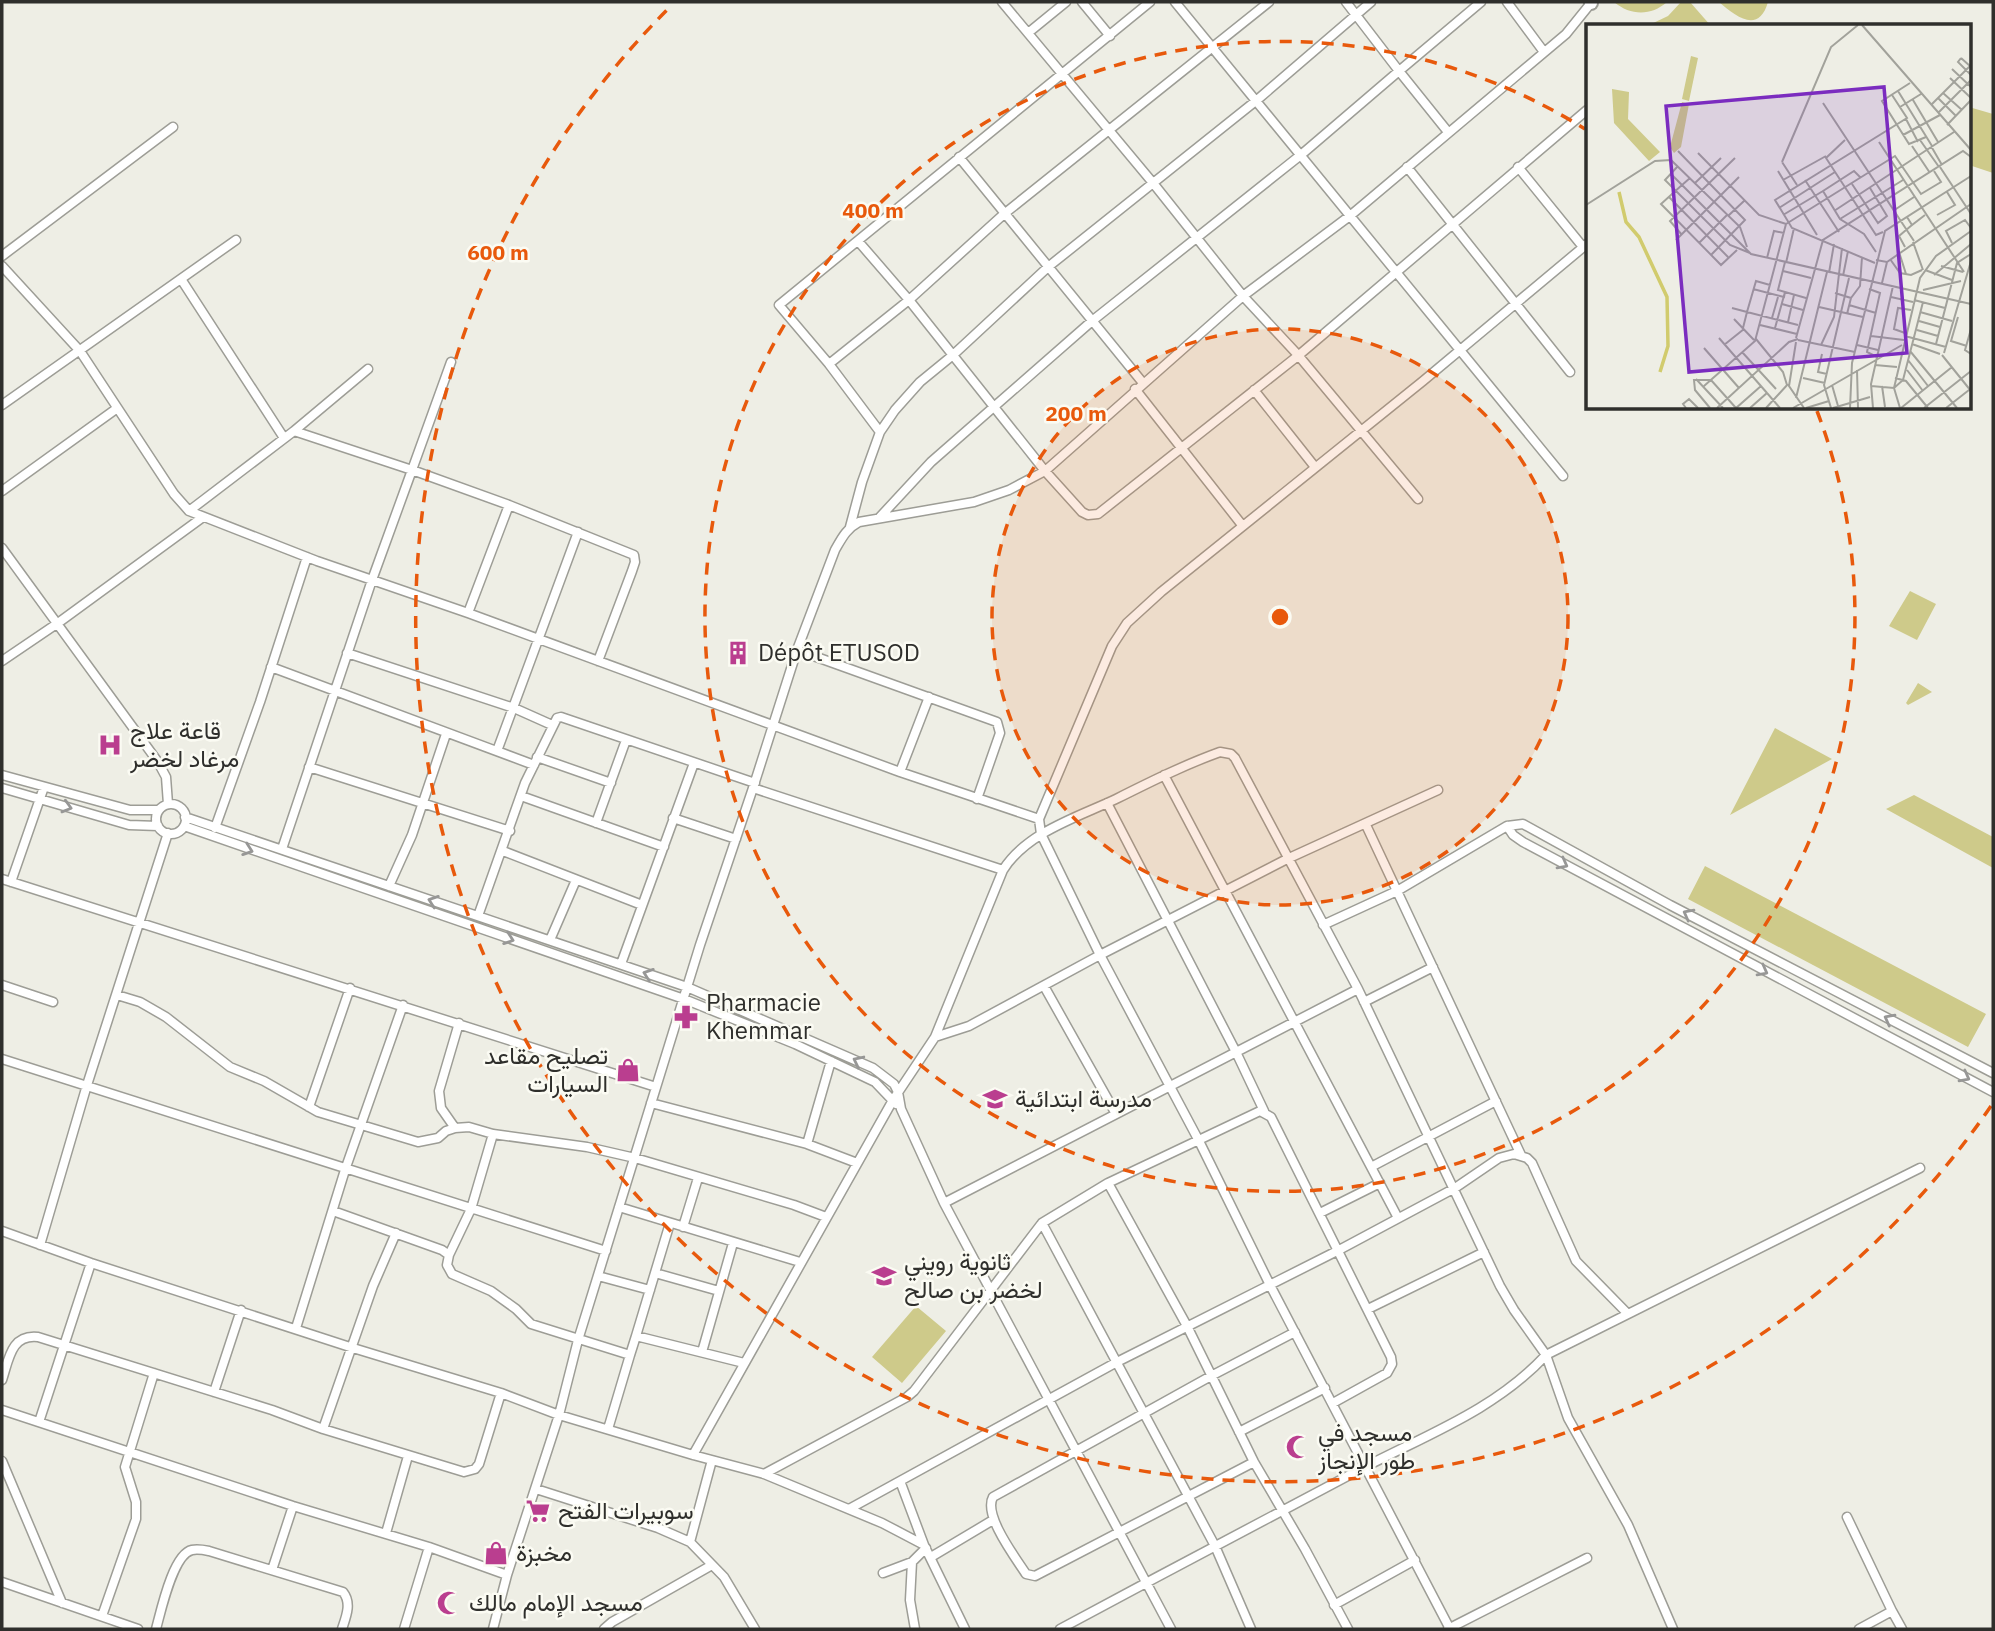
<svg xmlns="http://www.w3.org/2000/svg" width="1995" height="1631" font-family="'IBM Plex Sans',Vazirmatn,sans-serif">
<rect width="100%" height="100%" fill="#eeeee5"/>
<!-- green -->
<path fill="#ceca8a" d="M1614,2H1667C1651,16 1631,16 1614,2Z
M1681,2H1690L1711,26H1647L1668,16Z
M1719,2H1768C1759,34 1736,17 1719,2Z
M1969,107L1993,114V173L1969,165Z
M1910,591L1936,604L1917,640L1889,626Z
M1918,683L1932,692L1908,705L1906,703Z
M1775,728L1832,759L1730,815Z
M1914,795L1993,837V868L1886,809Z
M1705,866L1986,1014L1968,1047L1688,899Z
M916,1306L946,1331L902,1383L872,1357Z"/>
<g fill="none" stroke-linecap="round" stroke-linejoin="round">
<!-- street casing -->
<g stroke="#9d9d96" stroke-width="11">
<path id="street" d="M1002,2L1153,183L1243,296L1298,355L1418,499
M1082,2L1110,36
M1175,2L1563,476
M1346,2L1399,71L1481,2
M1507,2L1544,52
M1028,33L1066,2
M959,157L1143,383
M1407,167L1570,372
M1518,167L1583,247
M858,241L909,300L1045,471L1082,512L1088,515L1098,514L1299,355L1587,110
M2,256L173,127
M2,266L80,351L174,494L189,511L317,561L468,613L900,772L1039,819
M181,279L284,438
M829,364L909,300L1004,214L1269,2
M1135,389L1242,525
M1254,390L1315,467
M2,405L236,240
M294,431L412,470L451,362
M880,432L829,364L779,305L1150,2
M2,491L116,409
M189,511L294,431L368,369
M880,517L931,462L1092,321L1302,154L1399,71L1448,132
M850,527L862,482L880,432L895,410L920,382L953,355L1048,267L1257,100L1371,2
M2,548L158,762L166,777L168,804
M468,613L509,505
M797,650L997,722L1000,733L977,799
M347,653L514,708L552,725
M2,661L58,623L203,517
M271,667L534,765L497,751L578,532
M537,757L611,783
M309,767L510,831
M900,772L929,697
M2,775L130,810H159
M1164,775L1398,1218
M2,788L129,825L158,826
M753,788L1003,870
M521,796L664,847
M1107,803L1236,1052L1264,1111
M156 819a15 15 0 1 1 30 0a15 15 0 1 1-30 0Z
M185,817L687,987L873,1068L894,1084L898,1092L901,1109L944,1203L1171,1629
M673,818L736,839
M596,823L626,740
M1366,825L1521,1155
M184,826L684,999L795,1044L875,1082L896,1104
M1507,826L1513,835L1523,842L1993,1092
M215,828L260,702L307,557
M282,849L372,580L412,470L509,505L634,555L635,562L632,571L598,661
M503,851L642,905
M2,879L656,1087
M11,882L44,787
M389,886L412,835L446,734
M478,916L525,783L557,718L561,717L755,783
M1323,925L1397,891L1507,826L1523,824L1670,905L1993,1073
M550,940L576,880
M621,964L694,763
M2,985L53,1002
M1044,986L1116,1114
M117,995L140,1002L166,1017L230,1067L264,1081L318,1112L418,1142L438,1138L446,1131L455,1128L469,1127L493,1134L587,1147L635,1158L794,1205L826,1217
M1364,1002L1433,967
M935,1037L969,1026L1100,955L1287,859L1438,790
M2,1059L606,1251
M651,1103L807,1144L857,1163
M309,1107L350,988
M455,1128L441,1108L439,1091L459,1023
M807,1144L831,1061
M1371,1167L1496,1101
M1108,1183L1187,1326L1254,1462L1305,1549L1348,1629
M944,1203L1358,989
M619,1207L800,1262
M333,1211L442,1250L449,1255L471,1209L493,1134
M1320,1213L1380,1183
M1042,1223L1215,1546L1251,1629
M683,1227L698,1178
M2,1231L91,1263L353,1348L501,1393L559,1415L693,1455L764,1474L882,1523L924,1545L965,1629
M40,1245L87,1085L168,833
M449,1255L447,1265L452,1274L491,1291L516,1309L531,1324L630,1355L636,1336L744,1363
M655,1273L719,1291
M598,1276L650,1290
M1368,1309L1484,1252
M296,1328L345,1170L403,1005
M636,1336L670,1223
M702,1352L733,1243
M2,1380C9,1359 11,1334 38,1337L272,1410L323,1429L464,1472L475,1469L479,1464L501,1393
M214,1392L241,1310
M2,1410L293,1506L429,1547L507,1575
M39,1422L91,1263
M323,1429L373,1286L396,1233
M608,1429L630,1355
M1239,1432L1325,1388
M693,1455L893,1100L935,1037L1003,870C1027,832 1078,817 1116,799C1150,782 1184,765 1220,752L1231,754L1235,758L1358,989L1500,1286L1514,1310L1546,1355L1568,1418L1628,1525L1673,1629
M712,1460L690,1542L724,1577L755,1629
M2,1461L62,1603
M1254,1462L1035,1576L1026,1574C1015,1557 983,1515 993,1497L1211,1376L1295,1332
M764,1474L907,1397L914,1391L1042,1223L1108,1183L1260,1111L1271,1117L1391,1357L1392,1364L1387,1373L1333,1403
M536,1489L658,1528L690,1542
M849,1509L900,1481
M1847,1517L1892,1611
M386,1533L408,1456
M924,1545L900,1481L1117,1362L1339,1250L1455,1188L1499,1158L1514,1154L1527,1158L1532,1163L1576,1261L1627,1313
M931,1557L993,1520
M272,1570L293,1506
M883,1573L912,1562
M2,1582L138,1629
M1334,1605L1415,1560
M102,1616L136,1519V1502L125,1467L154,1373
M156,1629C161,1611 173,1554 192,1550C197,1549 204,1550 209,1551L343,1592C352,1603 346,1617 342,1629
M404,1629L429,1547
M493,1629L507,1575L559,1415L578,1340L700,945L753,788L797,650L835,550C842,538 846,529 859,522L974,502L1009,490L1045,471L1243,296L1351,215L1566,34L1591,3
M604,1629L612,1622L712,1565
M915,1629L910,1600L912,1562L926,1548
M1060,1629C1160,1575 1261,1522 1361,1469C1426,1435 1495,1410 1546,1355L1920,1168
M1448,1629L1587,1558
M1450,1629L1270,1285L1199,1141L1100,955L1041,834L1039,819L1112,646L1127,623L1161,592L1423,381L1587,244
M1859,1629L1892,1611L1902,1629"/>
</g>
<!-- secondary casing -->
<g stroke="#9d9d96" stroke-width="16">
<path id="secondary" d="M1591,3V2"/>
</g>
<!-- street -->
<use href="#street" stroke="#fff" stroke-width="8"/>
<!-- secondary -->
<use href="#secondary" stroke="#fff" stroke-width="12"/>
</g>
<!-- one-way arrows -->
<defs><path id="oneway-chevron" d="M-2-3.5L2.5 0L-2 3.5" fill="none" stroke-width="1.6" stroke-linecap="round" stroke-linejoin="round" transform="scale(1.75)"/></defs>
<g stroke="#979796">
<use href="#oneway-chevron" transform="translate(67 807) rotate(16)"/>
<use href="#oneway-chevron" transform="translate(248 850) rotate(19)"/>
<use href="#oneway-chevron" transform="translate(1563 864) rotate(28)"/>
<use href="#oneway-chevron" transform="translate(433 901) rotate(-161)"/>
<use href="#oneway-chevron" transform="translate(1688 914) rotate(-152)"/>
<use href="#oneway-chevron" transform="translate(509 939) rotate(19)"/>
<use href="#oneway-chevron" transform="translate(1763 971) rotate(28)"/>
<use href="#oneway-chevron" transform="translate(648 974) rotate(-161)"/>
<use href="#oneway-chevron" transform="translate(1889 1019) rotate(-152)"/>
<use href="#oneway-chevron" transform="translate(858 1061) rotate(-154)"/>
<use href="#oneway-chevron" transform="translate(1965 1077) rotate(28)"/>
</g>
<!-- distance rings -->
<circle cx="1280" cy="617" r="288" fill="#e8590c" fill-opacity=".12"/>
<g fill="none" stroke="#e8590c" stroke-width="3.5" stroke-dasharray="12 9">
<circle cx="1280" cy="617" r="288"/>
<path d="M1817 411A575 575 0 1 1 1585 129"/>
<path d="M1991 1106A863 863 0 1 1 670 7"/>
</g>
<!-- icons -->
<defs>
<g id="building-bare" transform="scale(1.89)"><path d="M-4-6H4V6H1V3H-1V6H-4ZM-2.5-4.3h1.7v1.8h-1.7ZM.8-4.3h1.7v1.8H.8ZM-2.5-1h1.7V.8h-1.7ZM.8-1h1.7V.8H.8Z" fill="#ba3e8f" stroke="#fbfbf3" stroke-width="2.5" paint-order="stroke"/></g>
<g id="hospital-bare" transform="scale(1.89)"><path d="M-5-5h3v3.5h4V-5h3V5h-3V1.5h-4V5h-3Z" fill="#ba3e8f" stroke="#fbfbf3" stroke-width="2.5" paint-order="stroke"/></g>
<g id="pharmacy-bare" transform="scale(1.89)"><path d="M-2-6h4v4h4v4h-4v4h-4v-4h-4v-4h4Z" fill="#ba3e8f" stroke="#fbfbf3" stroke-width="2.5" paint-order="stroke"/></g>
<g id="shop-bare" transform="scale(1.89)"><path d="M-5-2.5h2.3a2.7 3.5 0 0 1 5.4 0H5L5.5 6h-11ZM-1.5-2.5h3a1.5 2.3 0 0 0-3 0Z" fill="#ba3e8f" stroke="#fbfbf3" stroke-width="2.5" paint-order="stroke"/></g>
<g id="school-bare" transform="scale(1.89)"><path d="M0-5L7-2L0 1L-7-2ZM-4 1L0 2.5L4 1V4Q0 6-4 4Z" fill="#ba3e8f" stroke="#fbfbf3" stroke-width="2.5" paint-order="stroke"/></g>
<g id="mosque-bare" transform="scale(1.89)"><path d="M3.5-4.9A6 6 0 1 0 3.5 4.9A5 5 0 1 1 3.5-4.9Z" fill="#ba3e8f" stroke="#fbfbf3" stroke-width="2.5" paint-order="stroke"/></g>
<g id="supermarket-bare" transform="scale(1.89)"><path d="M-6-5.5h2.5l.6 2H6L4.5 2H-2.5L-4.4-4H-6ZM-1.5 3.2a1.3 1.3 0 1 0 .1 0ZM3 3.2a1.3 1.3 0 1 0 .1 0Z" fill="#ba3e8f" stroke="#fbfbf3" stroke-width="2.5" paint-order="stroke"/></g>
</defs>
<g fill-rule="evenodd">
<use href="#building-bare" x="738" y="653"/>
<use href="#hospital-bare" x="110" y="745"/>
<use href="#pharmacy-bare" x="686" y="1017"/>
<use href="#shop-bare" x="628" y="1070"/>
<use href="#school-bare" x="995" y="1099"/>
<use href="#school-bare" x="884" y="1276"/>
<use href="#mosque-bare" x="1298" y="1447"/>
<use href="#supermarket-bare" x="538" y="1511"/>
<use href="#shop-bare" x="496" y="1553"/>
<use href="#mosque-bare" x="449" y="1603"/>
</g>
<g text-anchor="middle" stroke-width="5" stroke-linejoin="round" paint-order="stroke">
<!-- poi labels -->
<g font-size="24" fill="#2f2f2c" stroke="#fbfbf3" text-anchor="start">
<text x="758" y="661">Dépôt ETUSOD</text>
<text x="130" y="739">قاعة علاج<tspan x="130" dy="28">مرغاد لخضر</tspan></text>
<text x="706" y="1011">Pharmacie<tspan x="706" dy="28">Khemmar</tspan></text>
<text x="608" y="1064" text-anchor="end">تصليح مقاعد<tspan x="608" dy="28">السيارات</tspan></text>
<text x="1015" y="1107">مدرسة ابتدائية</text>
<text x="904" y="1270">ثانوية رويني<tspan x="904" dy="28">لخضر بن صالح</tspan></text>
<text x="1318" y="1441">مسجد في<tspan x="1318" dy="28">طور الإنجاز</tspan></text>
<text x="558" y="1519">سوبيرات الفتح</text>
<text x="516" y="1561">مخبزة</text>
<text x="469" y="1611">مسجد الإمام مالك</text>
</g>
</g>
<!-- overview -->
<g transform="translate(1586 24)">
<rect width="385" height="385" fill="#eeeee5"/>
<path d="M105,32L112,34L103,77L96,75ZM26,65L43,68L42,95L74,128L63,137L28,99ZM96,78L103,80L95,123L88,129L84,123Z" fill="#ceca8a"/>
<path fill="none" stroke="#d1cb6d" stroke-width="3.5" d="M33,168L40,198L53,213L81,273L82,322L74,348"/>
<path fill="none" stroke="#a2a29b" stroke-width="2" d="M276,1L385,126M375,34L372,38L385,51M366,45L385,63M364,54L385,74M324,59L296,77L323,120L340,113M312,67L346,122M357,69L376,86M352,74L370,92M327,76L352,118M237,79L328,217M346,80L384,42L375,34M314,83L335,70M352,89L385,56M320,95L332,118M361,101L385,76M317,111L354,91M259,116L240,134L290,211L297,208M334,116L353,143M293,118L378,248M326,122L344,149M345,122L356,141M92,127L159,196L125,231M112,129L173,191L200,200L309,132L335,170L355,158L348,147M85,136L154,203L161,223M196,138L245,23L272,1M196,138L211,161M92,142L79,156L144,221L164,229M354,143L385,190M192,147L231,211M84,149L96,161L75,180L135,241L151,226M104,154L96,161L165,230L385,280M275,154L268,147L237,167L254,195L278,210L290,228M197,156L240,132M219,156L253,208M109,159L135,134M266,160L292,199L301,192L284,164M83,173L142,233M0,181L69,137L85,136M193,184L249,148M248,187L368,108M307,187L328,173M197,191L237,167M351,191L369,181L361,168M142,192L158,177M321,193L326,201L339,191M254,195L317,156M96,211L84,197L149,134M90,216L153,153M327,218L337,246M113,219L141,191M366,219L360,207L379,196L385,204M319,223L313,212L326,201M313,228L320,250M181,234L188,207L198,209M304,235L314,249L325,251L336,246M290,236L301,238L385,180M199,238L192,266L220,274M200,239L208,204M289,239L206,204L189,176L321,94L306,71M355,242L377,248M339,246L366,256M197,247L225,254M243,249L248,220M348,251L385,220M257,252L262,227M296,259L301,238M184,261L170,257L161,288L212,301M167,265L198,273L199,268L189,304M283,265L294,269L281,328L291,333M337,266L375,257M249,269L265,274L261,290M305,273L327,278M265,274L274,262L276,233M328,276L359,284M196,280L217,286M263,281L290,289M233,283L277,293M146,284L161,288L157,304M334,288L366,297M372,293L365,317L381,322M186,294L192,273M148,295L168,316M333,297L354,303M202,298L208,271M174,301L211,310M385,305L379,326L385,330M331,306L352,312M319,309L308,305L312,284L325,286M285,312L318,316M319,312L360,323M133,314L181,369M210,314L237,216L377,127L385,133M170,315L197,348L201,361M212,316L269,328M210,318L203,362L218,384M326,320L354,330M350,320L371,239L385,230M138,321L158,305M235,321L248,293L256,224M271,321L292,326M118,324L153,364M324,327L371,384M156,328L190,365M358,329L385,237M236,330L232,348L241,350M356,331L385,367M322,336L342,362M289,341L311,343M271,346L272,384M321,346L337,367M217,354L239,359M309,354L320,357L342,384M110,355L137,384M246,361L252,382M118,362L169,317L200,200M285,362L308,364L317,356L337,278M296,362L299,383M210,374L241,248M100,384L97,380L103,375L112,384M124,384L109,366L108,356H125L150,384L175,362M131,384L203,318L212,315L209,316M164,384L181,369L194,384M180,384L202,360M207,384L316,321M220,384L243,377M245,384L238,361L263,254M247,384L284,373M264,384L266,339L299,207L385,152M287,384L285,360L307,262M314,384L308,364L334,254L350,232L385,207M315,384L366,343M338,384L385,347M360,384L383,366"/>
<path fill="#7b2cbf" fill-opacity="0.15" stroke="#7b2cbf" stroke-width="3.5" d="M298,63L321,329L103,348L80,82Z"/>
<rect width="385" height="385" fill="none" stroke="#2f2f2c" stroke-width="3.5"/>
</g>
<circle cx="1280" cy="617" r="10" fill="#e8590c" stroke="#fbfbf3" stroke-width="3.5"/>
<g font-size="21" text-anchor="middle" font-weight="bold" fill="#e8590c" stroke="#fbfbf3" stroke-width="5" stroke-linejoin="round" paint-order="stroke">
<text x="873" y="218">400 m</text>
<text x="498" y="260">600 m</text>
<text x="1076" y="421">200 m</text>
</g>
<!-- border -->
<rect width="1995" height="1631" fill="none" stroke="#2f2f2c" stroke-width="7"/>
</svg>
